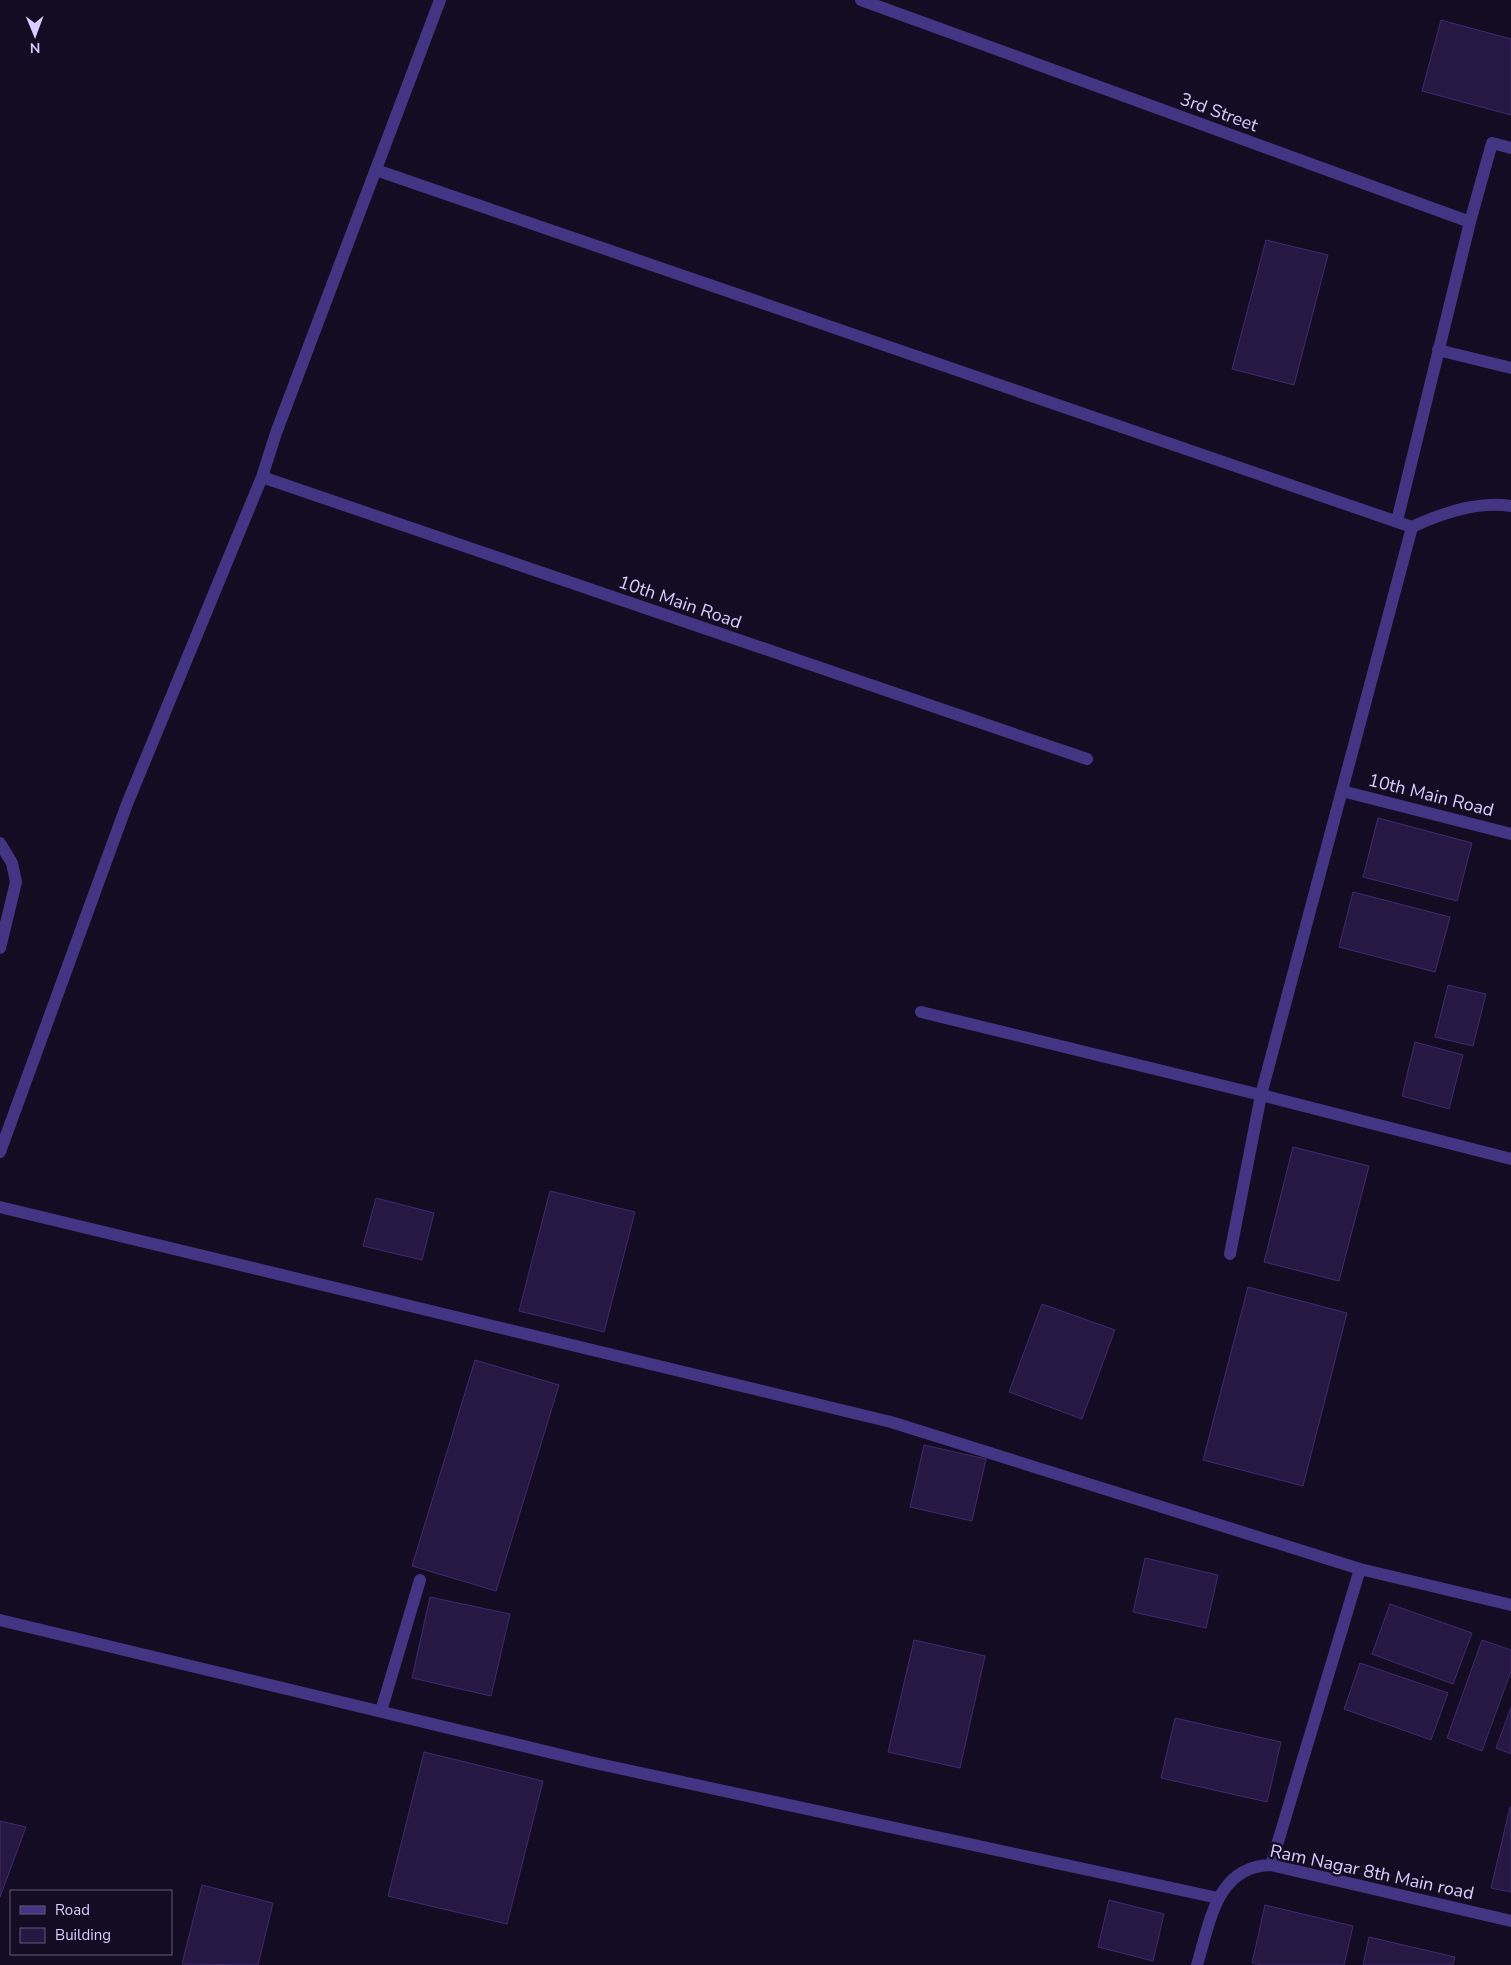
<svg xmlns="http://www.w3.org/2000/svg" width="1511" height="1965" font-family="'Nunito Sans',sans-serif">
<rect width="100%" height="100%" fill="#130c22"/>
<!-- building -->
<path fill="#261843" stroke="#402970" d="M1441,20L1511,39V115L1422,91Z
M1266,240L1328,255L1294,385L1232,369Z
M1378,818L1472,843L1457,901L1363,877Z
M1353,892L1450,917L1435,972L1339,947Z
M1448,985L1486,994L1473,1046L1435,1037Z
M1415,1042L1463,1055L1449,1109L1402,1096Z
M1293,1147L1369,1166L1339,1281L1264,1262Z
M550,1191L635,1212L604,1332L519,1311Z
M376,1198L434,1213L422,1260L363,1246Z
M1248,1287L1347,1313L1303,1486L1203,1460Z
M1042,1304L1115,1330L1082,1419L1009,1392Z
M475,1360L559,1385L496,1591L412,1566Z
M924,1445L986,1459L972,1521L910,1507Z
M1145,1558L1218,1575L1206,1628L1133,1612Z
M430,1597L510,1614L491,1696L412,1678Z
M1390,1604L1472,1633L1453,1684L1372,1654Z
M914,1640L985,1656L960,1768L888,1752Z
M1482,1640L1511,1650V1671L1482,1751L1447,1738Z
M1360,1663L1448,1693L1431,1740L1344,1709Z
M1511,1707V1754L1496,1748Z
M1175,1718L1281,1742L1267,1802L1161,1778Z
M424,1752L543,1781L507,1924L388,1896Z
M1510,1807H1511V1892L1491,1888Z
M0,1821L26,1827L0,1897Z
M202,1885L273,1903L258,1965L182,1964Z
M1109,1900L1164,1914L1153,1961L1098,1947Z
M1265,1905L1353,1926L1344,1965H1262L1252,1963Z
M1369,1937L1455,1957L1453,1965H1363Z"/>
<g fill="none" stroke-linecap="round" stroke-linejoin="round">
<!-- lane -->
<path stroke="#423583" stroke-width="12" d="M0,843L12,863L16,882L0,948
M381,1711L420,1580"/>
<!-- street -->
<path stroke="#423583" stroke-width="12" d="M861,0L1470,222L1492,143L1511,148
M376,170L1412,527C1442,513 1478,501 1511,506
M1438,350L1511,368
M262,477L1087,759
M1397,521L1470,222
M1342,791L1511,834
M921,1012L1261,1095L1511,1159
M0,1152L127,804L262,477L276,433L440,0
M0,1207L891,1422L1360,1569L1271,1865
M1230,1254L1261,1095L1412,527
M1360,1569L1511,1605
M0,1620L590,1762L1218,1898
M1197,1965C1210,1923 1216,1866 1271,1865L1511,1921"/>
</g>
<g text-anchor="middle" stroke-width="5" stroke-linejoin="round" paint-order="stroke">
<!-- street labels -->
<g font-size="18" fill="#d9cdff" stroke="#130c22">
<text transform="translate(1219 112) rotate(20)" y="6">3rd Street</text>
<text transform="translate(680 602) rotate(19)" y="6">10th Main Road</text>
<text transform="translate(1431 795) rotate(14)" y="6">10th Main Road</text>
<text transform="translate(1372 1872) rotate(12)" y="6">Ram Nagar 8th Main road</text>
</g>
</g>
<!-- legend -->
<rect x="10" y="1890" width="162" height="65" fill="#130c22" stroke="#62597a"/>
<rect x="20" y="1906" width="25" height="8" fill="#423583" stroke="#62597a"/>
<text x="55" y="1915" font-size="15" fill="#d9cdff">Road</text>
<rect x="20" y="1928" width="25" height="15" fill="#261843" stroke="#62597a"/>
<text x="55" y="1940" font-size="15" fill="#d9cdff">Building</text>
<!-- north arrow -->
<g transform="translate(35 35) rotate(179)" stroke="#130c22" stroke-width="4" paint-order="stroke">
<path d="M0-4L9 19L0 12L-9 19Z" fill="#d9cdff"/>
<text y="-8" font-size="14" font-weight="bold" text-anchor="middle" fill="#d9cdff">N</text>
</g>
</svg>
